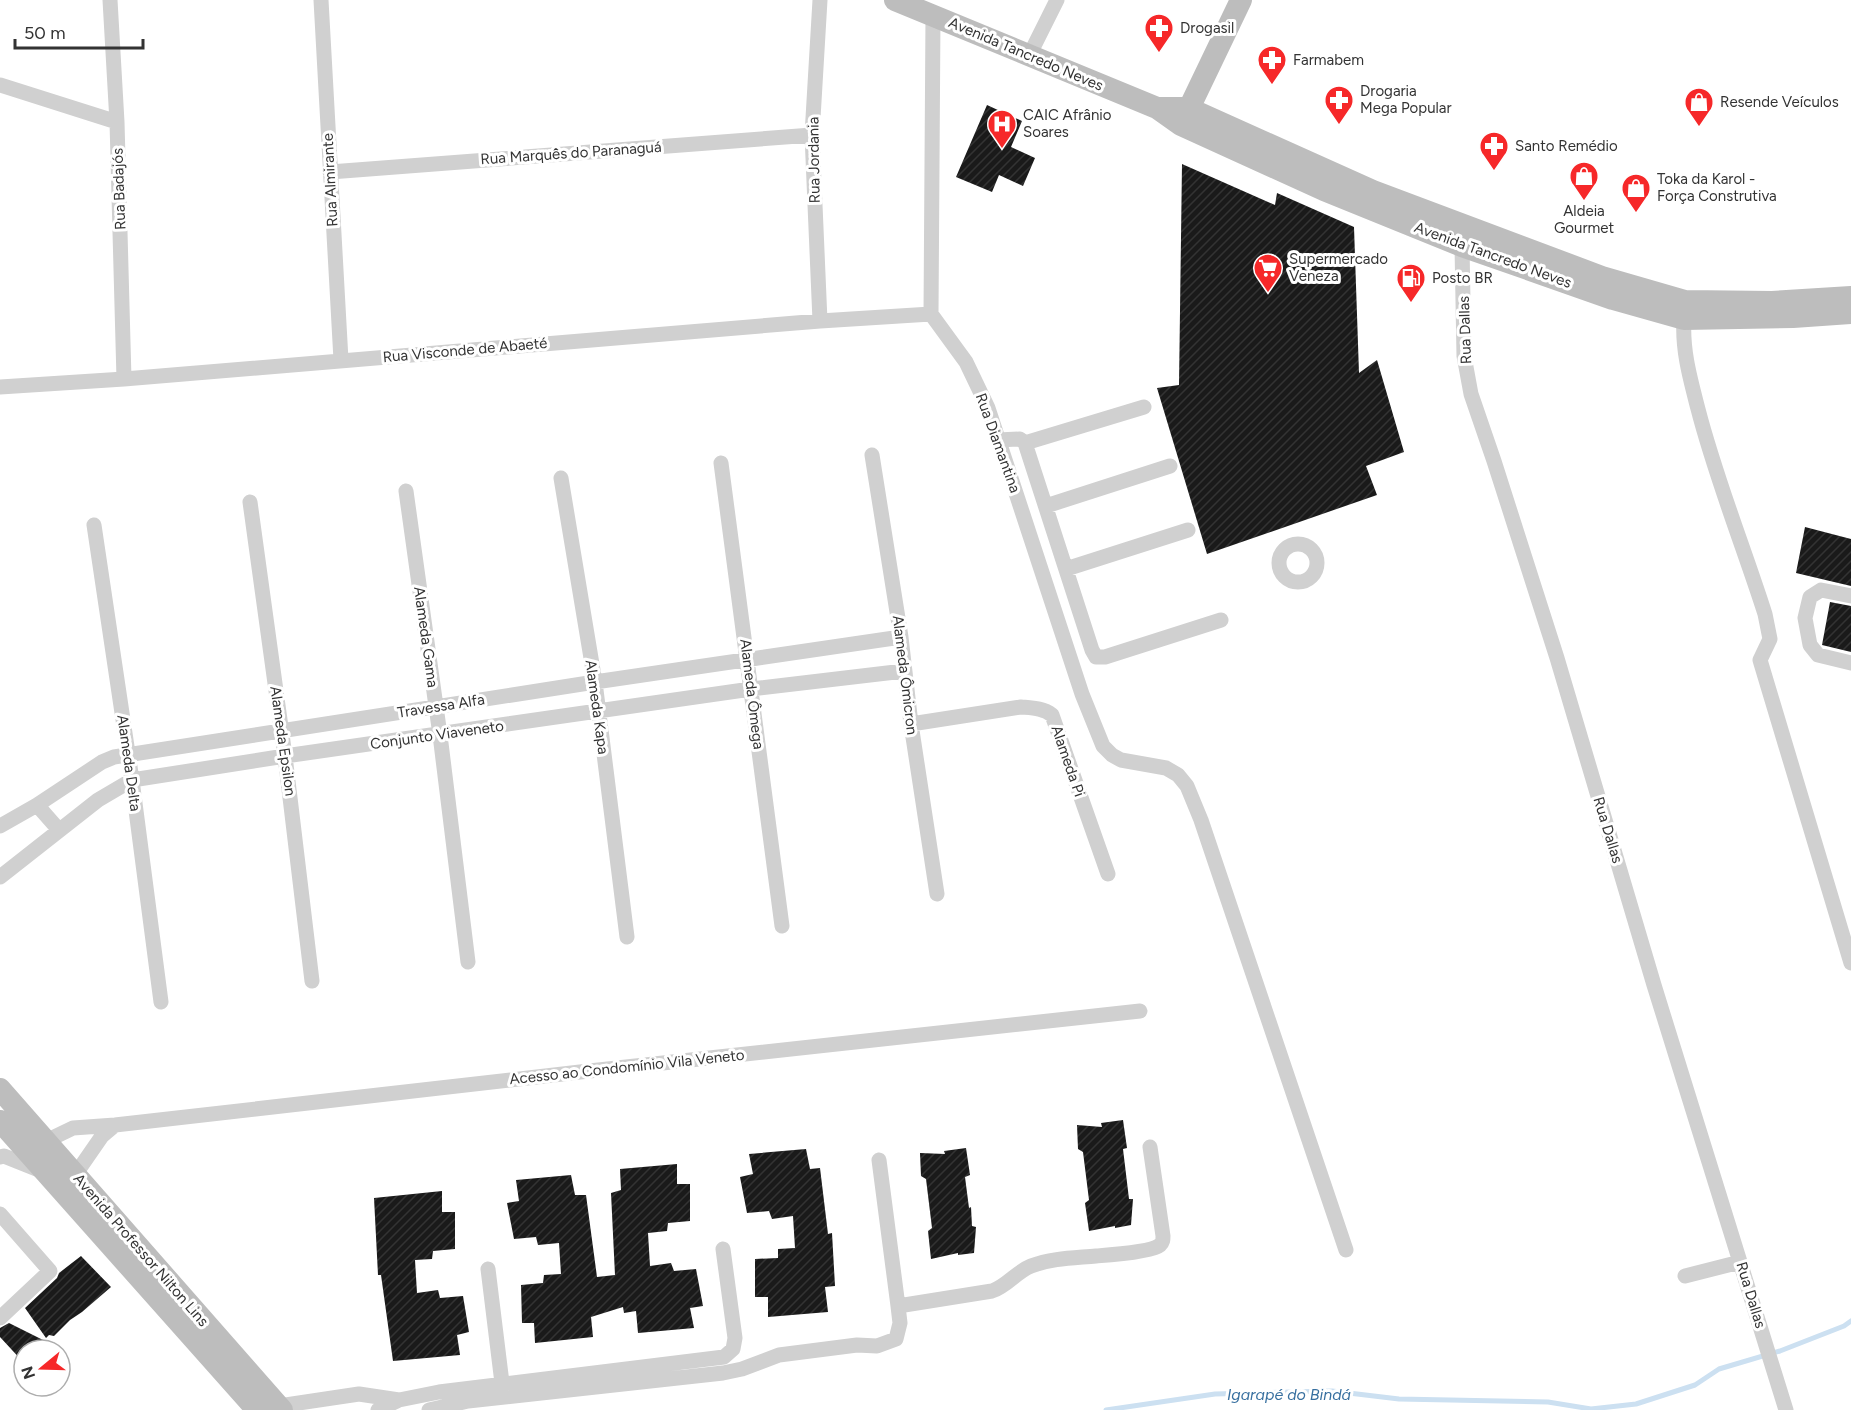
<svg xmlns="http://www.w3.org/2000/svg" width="1851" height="1410" font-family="Figtree,sans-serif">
<defs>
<pattern id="building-hatch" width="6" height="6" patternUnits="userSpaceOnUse" patternTransform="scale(1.5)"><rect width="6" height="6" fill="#1a1a1a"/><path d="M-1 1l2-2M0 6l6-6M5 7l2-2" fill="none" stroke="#333"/></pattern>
</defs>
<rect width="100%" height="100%" fill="#fff"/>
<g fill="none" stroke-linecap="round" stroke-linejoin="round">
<!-- stream -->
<path stroke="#cce0f1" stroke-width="5" d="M1106,1410L1215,1394L1332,1391L1399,1399L1548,1402L1591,1409L1636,1404L1695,1385L1719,1369L1780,1351L1844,1326L1851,1321"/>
</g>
<!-- building -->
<path fill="url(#building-hatch)" d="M987,105L1022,121L1011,147L1035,158L1023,186L999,175L992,192L956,177Z
M1182,164L1275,205L1277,193L1354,227L1359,373L1377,360L1404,452L1366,466L1377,495L1207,554L1157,388L1179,385Z
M1805,527L1851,539V586L1796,573Z
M1830,602L1851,606V652L1822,645Z
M1123,1120L1127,1148L1123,1149L1129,1199H1133L1131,1225L1115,1228V1226L1089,1231L1085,1203L1089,1200L1083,1152L1078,1149L1077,1125L1102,1127L1101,1123Z
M966,1148L970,1175L965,1177L969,1208L971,1207L972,1226L976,1227L974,1253L958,1255V1253L931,1259L928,1231L932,1228L926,1179L921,1176L920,1153L945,1154L944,1151Z
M806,1149L810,1169L820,1168L828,1234L832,1233L835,1286L825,1287L828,1312L768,1317V1297H755V1259L778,1258V1249L795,1248L793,1216L772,1219L769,1211L747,1213L740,1177L753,1174L749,1154Z
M677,1164V1184H690V1221L668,1223L667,1231L648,1233L650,1266L671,1263L674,1271L696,1269L703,1306L690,1308L694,1328L638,1333L636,1311L624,1313L623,1307L591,1317L593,1337L535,1343L534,1323H522L521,1285L543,1283L544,1275L561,1274L559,1243L538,1245L536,1237L514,1239L507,1203L519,1201L516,1180L571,1175L575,1195H586L597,1277L615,1275L611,1193L621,1190L620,1169Z
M442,1191V1212H455V1249L433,1251L432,1259L415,1260L417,1293L438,1290L440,1298L463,1296L469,1332L457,1335L460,1355L393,1361L381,1275H378L374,1198Z
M81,1256L111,1287L82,1312L70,1320L54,1336L49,1335L46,1338L25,1308L57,1278L59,1273Z
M9,1323L43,1340L32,1350H24V1363L0,1337V1328Z"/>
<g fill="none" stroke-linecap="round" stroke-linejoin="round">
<!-- street -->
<path stroke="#d0d0d0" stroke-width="15" d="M110,0L117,122L124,379
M321,0L341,360
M933,15L931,314L966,362L988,408L1082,694L1103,746L1112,755L1121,760L1166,768L1178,775L1187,786L1201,820L1346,1250
M1029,56L1057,0
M0,85L117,122
M330,172L812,135
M1462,246L1464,356L1471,394L1494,461L1557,658L1654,985L1786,1410
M1684,319C1682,350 1690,378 1698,409C1716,479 1743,545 1765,614L1770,639L1760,660L1851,963
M820,321L812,135L820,0
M0,387L124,379L820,321L931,314
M998,440L1020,439L1025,443L1144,407
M1025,443L1092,650L1096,657H1105L1221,620
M872,455L901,637L911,724L937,894
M721,463L782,926
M561,478L595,682L627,937
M406,491L440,735L468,962
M250,502L285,756L312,981
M1046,506L1170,466
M94,525L132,780L161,1002
M1279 563a19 19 0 1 1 38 0a19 19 0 1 1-38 0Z
M1066,569L1188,530
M1851,596L1821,590L1810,597L1805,618L1810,645L1818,655L1851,663
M911,724L1021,707C1032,708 1043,708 1052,715L1108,874
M37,805L59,830
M0,826L37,805L102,762L114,757L595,682L901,637
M0,877L98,800L132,780L285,756L751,689L904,671
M46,1141L73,1128L115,1125L580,1072L1140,1011
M0,1157L4,1156L39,1170
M879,1160L898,1306
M75,1175L102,1136L115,1125
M0,1214L50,1271L0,1318
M488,1269L502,1383
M1685,1276L1740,1262
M279,1406L359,1394L399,1400
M378,1410L399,1400L439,1392L724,1357L733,1349L735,1338L723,1249
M429,1410L468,1401L723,1373L742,1369L779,1355L857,1345L877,1346L896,1339L900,1323L898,1306L992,1291C1007,1286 1016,1272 1031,1266C1052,1258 1075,1258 1096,1256C1109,1255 1152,1252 1160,1245C1163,1242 1163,1240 1163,1236L1150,1147"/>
<!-- secondary -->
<path stroke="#bdbdbd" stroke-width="22" d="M895,0L1157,108L1181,125L1324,190L1462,246L1613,299L1684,319L1793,317L1851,313
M1157,108H1188L1373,191L1602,277L1685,301L1772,302L1851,297
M1182,123L1241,0
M0,1089L282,1410
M0,1121L257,1410"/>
</g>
<!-- icons -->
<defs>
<g id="pharmacy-pin" transform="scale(1.5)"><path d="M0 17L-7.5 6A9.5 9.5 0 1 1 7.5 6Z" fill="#f62829" stroke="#fff"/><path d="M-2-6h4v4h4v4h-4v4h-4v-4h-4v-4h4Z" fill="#fff"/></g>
<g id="shop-pin" transform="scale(1.5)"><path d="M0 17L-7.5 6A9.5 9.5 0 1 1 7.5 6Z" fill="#f62829" stroke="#fff"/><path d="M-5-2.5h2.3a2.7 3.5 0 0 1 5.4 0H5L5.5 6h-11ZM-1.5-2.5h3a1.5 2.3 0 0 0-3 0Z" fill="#fff"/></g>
<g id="hospital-pin" transform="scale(1.5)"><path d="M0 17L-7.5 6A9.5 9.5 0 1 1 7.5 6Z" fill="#f62829" stroke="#fff"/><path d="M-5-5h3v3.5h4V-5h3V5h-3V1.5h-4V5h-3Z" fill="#fff"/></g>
<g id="supermarket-pin" transform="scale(1.5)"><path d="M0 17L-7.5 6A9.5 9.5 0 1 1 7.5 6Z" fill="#f62829" stroke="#fff"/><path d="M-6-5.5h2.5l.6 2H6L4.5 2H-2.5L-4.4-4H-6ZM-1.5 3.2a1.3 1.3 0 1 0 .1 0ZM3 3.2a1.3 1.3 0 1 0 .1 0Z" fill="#fff"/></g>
<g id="fuel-pin" transform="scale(1.5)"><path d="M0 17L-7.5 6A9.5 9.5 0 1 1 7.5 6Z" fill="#f62829" stroke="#fff"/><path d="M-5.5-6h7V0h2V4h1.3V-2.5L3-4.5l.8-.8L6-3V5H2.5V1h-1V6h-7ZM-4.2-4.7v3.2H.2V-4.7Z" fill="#fff"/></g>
</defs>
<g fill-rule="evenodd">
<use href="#pharmacy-pin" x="1159" y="28"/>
<use href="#pharmacy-pin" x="1272" y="60"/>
<use href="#pharmacy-pin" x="1339" y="100"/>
<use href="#shop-pin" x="1699" y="102"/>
<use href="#hospital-pin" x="1002" y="124"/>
<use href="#pharmacy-pin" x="1494" y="146"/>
<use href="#shop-pin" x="1584" y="176"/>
<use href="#shop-pin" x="1636" y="188"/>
<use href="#supermarket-pin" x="1268" y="268"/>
<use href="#fuel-pin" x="1411" y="278"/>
</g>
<g text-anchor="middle" stroke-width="6" stroke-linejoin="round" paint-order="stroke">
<!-- poi labels -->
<g font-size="15" fill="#333" stroke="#fff" text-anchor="start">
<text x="1180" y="33">Drogasil</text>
<text x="1293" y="65">Farmabem</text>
<text x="1360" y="96">Drogaria<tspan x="1360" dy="17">Mega Popular</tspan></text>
<text x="1720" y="107">Resende Veículos</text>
<text x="1023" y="120">CAIC Afrânio<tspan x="1023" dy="17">Soares</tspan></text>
<text x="1515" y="151">Santo Remédio</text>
<text x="1657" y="184">Toka da Karol -<tspan x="1657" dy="17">Força Construtiva</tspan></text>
<text x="1584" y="216" text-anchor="middle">Aldeia<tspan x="1584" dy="17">Gourmet</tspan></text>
<text x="1289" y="264">Supermercado<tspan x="1289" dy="17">Veneza</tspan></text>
<text x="1432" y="283">Posto BR</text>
</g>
<!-- street labels -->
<g font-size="15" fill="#333" stroke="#fff">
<text transform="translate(1026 54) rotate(23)" y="5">Avenida Tancredo Neves</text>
<text transform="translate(571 153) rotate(-4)" y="5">Rua Marquês do Paranaguá</text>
<text transform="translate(814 160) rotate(-91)" y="5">Rua Jordania</text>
<text transform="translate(330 180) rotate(-93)" y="5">Rua Almirante</text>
<text transform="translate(119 189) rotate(-92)" y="5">Rua Badajós</text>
<text transform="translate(1493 255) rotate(20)" y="5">Avenida Tancredo Neves</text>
<text transform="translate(1465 330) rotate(-92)" y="5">Rua Dallas</text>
<text transform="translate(465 350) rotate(-5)" y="5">Rua Visconde de Abaeté</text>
<text transform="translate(998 443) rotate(70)" y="5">Rua Diamantina</text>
<text transform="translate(426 637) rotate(82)" y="5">Alameda Gama</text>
<text transform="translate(905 675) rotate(83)" y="5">Alameda Ômicron</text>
<text transform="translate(752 694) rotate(83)" y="5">Alameda Ômega</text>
<text transform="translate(441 706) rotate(-9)" y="5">Travessa Alfa</text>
<text transform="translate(597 707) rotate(82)" y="5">Alameda Kapa</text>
<text transform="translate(437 735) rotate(-8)" y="5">Conjunto Viaveneto</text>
<text transform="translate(283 741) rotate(82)" y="5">Alameda Epsilon</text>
<text transform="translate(1068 761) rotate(71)" y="5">Alameda Pi</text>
<text transform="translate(129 763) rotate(82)" y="5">Alameda Delta</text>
<text transform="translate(1608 830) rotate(73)" y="5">Rua Dallas</text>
<text transform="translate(627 1067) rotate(-6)" y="5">Acesso ao Condomínio Vila Veneto</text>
<text transform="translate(141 1250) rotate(49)" y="5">Avenida Professor Nilton Lins</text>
<text transform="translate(1751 1295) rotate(73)" y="5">Rua Dallas</text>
</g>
<!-- water labels -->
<g font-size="16" font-style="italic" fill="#376f9f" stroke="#fff">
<text x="1289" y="1400">Igarapé do Bindá</text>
</g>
</g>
<!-- north arrow -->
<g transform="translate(42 1368) rotate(251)"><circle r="28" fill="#ffffff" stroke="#adadad" stroke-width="1.5"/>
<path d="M0-4.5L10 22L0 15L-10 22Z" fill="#f62829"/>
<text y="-9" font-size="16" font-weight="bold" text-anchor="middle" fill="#333333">N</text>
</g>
<!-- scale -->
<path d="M15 39v9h128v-9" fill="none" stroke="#333333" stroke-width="3"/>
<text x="24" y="39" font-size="18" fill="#333333" stroke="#ffffff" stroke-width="4.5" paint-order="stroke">50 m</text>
</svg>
